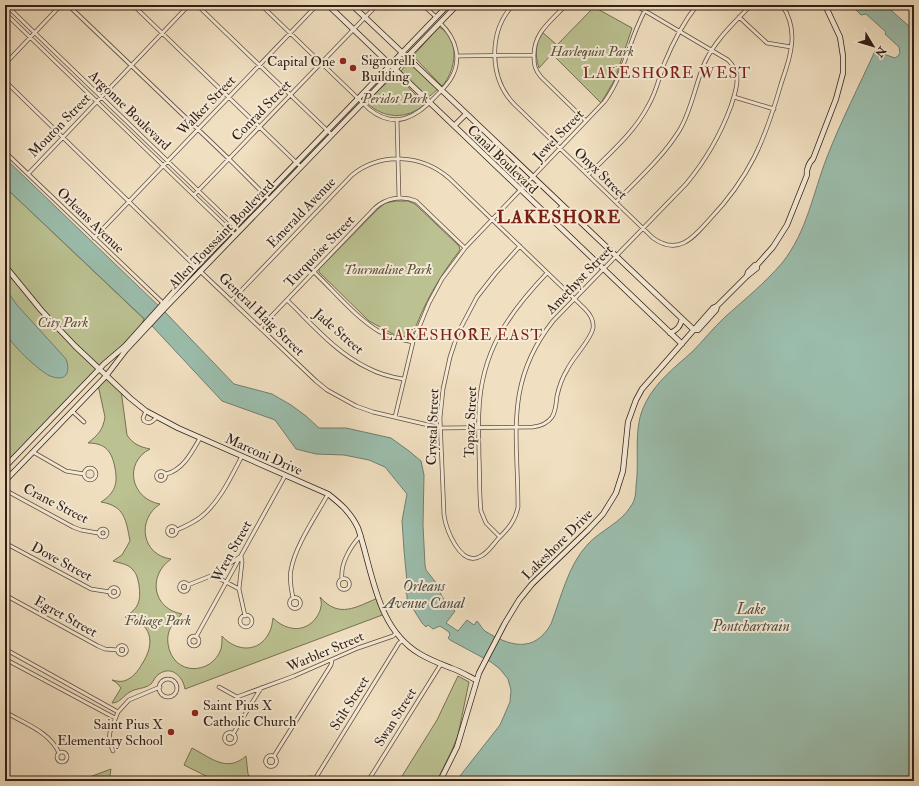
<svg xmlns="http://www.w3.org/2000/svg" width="919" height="786" font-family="'IM FELL Double Pica',serif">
<rect width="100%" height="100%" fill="#f0dfc0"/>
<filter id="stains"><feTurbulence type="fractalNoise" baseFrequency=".005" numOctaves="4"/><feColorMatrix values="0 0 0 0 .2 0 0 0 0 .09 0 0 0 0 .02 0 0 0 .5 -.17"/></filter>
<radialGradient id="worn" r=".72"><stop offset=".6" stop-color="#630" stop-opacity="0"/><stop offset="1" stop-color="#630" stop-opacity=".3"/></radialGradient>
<!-- green -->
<path fill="#bbc191" stroke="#767053" d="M594,7L632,28L615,79L601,103L554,56H550L539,68C535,55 535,44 542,32L557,45Z
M439,27C461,38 456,71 442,86L413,56Z
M409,61L438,89L430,96L427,97L401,71Z
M395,75L397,76L425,104C407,120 384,119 367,103V101Z
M5,187L144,319L140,329L5,467Z
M396,201H408L415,204L459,246L460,250C439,277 423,305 412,337L410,338L393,334L369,321L319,272V269L377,210L385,203Z
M106,376L121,390L127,435C133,444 140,447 150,449C123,463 131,499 160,504C136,520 142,555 171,559C147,576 153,609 182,614C173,622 166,631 168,644C173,677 212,675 221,649C222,645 222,640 222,636C236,652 259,653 269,633C272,628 272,623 273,618C285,630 304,634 316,618C318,615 321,610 321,606C322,604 321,600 320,597C339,619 356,607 378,598L385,614L185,689C183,677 172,665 159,674C155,676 154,681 151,684C145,689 136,688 130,692C124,695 120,703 112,703L121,688L117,683L112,680C116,681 120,682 124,681C133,678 138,671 142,664C156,643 152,622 125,617C139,608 141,601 139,585C138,580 137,574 133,570C129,564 119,563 113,561L122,555L130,541C126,520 125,506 101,502C115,493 118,484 115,468C112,452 106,443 88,443C98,435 103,430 105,417L98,385Z
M458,676L469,682L458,735L452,750L437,781H399L437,720Z
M192,748C211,758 227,773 246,756L248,774L253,781H214L210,778L184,765Z
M111,769L110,775L112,781H79Z"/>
<!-- water -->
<path fill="#9bbdac" stroke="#717e70" d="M851,5H885L910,27L909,28L914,38V781H456L500,725L510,702L511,690L508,679L500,669L491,662L450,640L448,638L450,635L449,632L440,626L433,629L428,625L426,627L422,623L407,599V595L404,588L407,582L404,550L402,521L407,494L385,467L369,460L344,455L316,454L296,449L275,420L222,401L153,327L5,187V158L165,312L234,384L272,394L291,405L306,416L319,428H346L391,438L409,451L421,461L424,475L423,525L425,565L426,570L441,589L440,592C443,600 449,606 455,611L446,623L458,631L467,620L474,625L477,621C480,624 482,629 485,631C509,646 534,654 551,624C561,598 568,565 588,544C601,530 621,523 631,506C635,501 636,493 636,486C640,459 632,427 646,402C656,382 675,367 692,352C703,341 713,328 725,317C744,300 765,283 782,263C807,232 813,193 827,157C841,121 859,86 875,51L895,58L898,56L900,53L899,47L885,34L886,32L866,14L861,15Z
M5,288L17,305L66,359C71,373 66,382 50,376C39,371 9,343 5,331C3,324 5,297 5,288Z"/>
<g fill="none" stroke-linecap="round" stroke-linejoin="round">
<!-- street casing -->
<g stroke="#614f40" stroke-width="4.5">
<path id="street" d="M6,5L239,230
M68,5L229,159L269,199
M133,5L301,167
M197,5L332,135
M261,5L369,109C395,130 417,117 436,96C441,91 446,86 450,80C463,60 456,38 440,23
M423,5L436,17
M513,5C488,32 489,78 514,104L653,238C678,256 693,238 709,220C750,177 765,140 781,84C786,69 792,53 792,37C792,26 788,14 782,5
M566,5C551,21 533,33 534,57C534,65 535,70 541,77L586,121
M5,13L235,235
M739,17L767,43L791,47
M457,56L534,55
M5,64L61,5
M5,81L196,267
M734,97L774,109
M397,119L399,198
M5,152L163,303
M28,174L189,5
M588,175C609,154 634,133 648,106C656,93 659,78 664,64C673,42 683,23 697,5
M194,195L377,5
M616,202C638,179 662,158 679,131C692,110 695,84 705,62C716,39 734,23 751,5
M94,238L317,5
M520,246L495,274L477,297L458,333L450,357L443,389L440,418L444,515C446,529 460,566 479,557C487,554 492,546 497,540C507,530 515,522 518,507C518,435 504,383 553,321L686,184C706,160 720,136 731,106C734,96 738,87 737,76C736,70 732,64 728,60L635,5
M200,271L316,381L327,390L356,406L373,412L441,428L533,427C541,426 547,424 552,417C556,411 556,403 557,396C559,387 562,378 567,370C573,357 591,340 593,328C594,320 590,314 585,309L449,178C421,154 381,152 352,175L232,300
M314,272C334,291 356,318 380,332C390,337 402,340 413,342
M287,300C312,324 336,353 368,368C379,374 391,377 403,379
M260,328L375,208C386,198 402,195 416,201L465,248
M72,411L84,422
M146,411L143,418L144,421C150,425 153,421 157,417
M395,417L413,342L429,303L442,279L465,248L605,101C626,72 629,36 648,5
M33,452L66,471L84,474
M84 474a6 6 0 1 1 12 0a6 6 0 1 1-12 0Z
M156.5 476a4.5 4.5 0 1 1 9 0a4.5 4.5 0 1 1-9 0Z
M166,474C183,470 192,452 200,438
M5,490L73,527L81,530L98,533
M167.5 531a4.5 4.5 0 1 1 9 0a4.5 4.5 0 1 1-9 0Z
M99 533a4 4 0 1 1 8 0a4 4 0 1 1-8 0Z
M177,530C186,526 195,522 202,516C220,501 231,477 242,456
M500,537L486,523L481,511C479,493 480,475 479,456C479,441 478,426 479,411C481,352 508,314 547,273
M5,543L91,589L110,592
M213,575L239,589
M338.5 584a5.5 5.5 0 1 1 11 0a5.5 5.5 0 1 1-11 0Z
M342,579C340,563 351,546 361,535
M179.5 587a4.5 4.5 0 1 1 9 0a4.5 4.5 0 1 1-9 0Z
M188,585L213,575L241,556L242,562L239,589L245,616
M109.5 592a4.5 4.5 0 1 1 9 0a4.5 4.5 0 1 1-9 0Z
M5,595L98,646L105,649L118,650
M289.5 603a5.5 5.5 0 1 1 11 0a5.5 5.5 0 1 1-11 0Z
M293,598C291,588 289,579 291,570C295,546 316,516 328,494
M240 621a6 6 0 1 1 12 0a6 6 0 1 1-12 0Z
M189 641a5 5 0 1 1 10 0a5 5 0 1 1-10 0Z
M196,637L285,476
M117.5 650a4.5 4.5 0 1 1 9 0a4.5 4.5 0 1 1-9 0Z
M5,649L118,712
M5,659L115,718
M159 688a9 9 0 1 1 18 0a9 9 0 1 1-18 0Z
M219,687L237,697L294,676L358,648L393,636L396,633
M5,712C24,723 50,732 59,753
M224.5 738a5.5 5.5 0 1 1 11 0a5.5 5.5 0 1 1-11 0Z
M233,734L261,688
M113,751L109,740L110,732L118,712L129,700L160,687
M57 757a5 5 0 1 1 10 0a5 5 0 1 1-10 0Z
M265.5 761a5.5 5.5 0 1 1 11 0a5.5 5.5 0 1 1-11 0Z
M274,756L331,665L332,660
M5,776L8,781
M315,779L399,643L403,640
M307,781L309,778H312L317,781
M368,781L441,664"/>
</g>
<!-- secondary casing -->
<g stroke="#311f15" stroke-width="6">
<path id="secondary" d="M328,5L682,344
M352,5L694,330
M454,126L466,114
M550,219L563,206
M5,266L41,310L75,346L130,398L146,411L178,428L328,494C341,504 351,513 358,528C373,572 376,628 420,654C430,660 441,664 451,668C460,671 468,676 476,680
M747,276L748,272L755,265H757
M694,330H698L716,310L717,306
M670,333C677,330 680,327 682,319
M5,467L104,364L125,346L196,267L448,5
M5,481L106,376L126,350L165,308L457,5
M440,781L457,747L479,673L505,623L519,600L532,584L588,530L603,514L608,506L616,493L623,471L628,422L636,400L642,389L713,308L717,306L747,276L757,268V265L773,247L787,225L807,175C806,171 809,162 813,159L836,99L843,73V56L840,37L825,5"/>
</g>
<!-- street -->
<use href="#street" stroke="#f5ead6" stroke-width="3"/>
<!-- secondary -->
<use href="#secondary" stroke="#f5ead6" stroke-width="4.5"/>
</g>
<!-- markers -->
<g fill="#8f2418" stroke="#f5ead6" stroke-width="1.5">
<circle cx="343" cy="61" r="4"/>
<circle cx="353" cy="68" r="4"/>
<circle cx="195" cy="713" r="4"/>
<circle cx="171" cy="732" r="4"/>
</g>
<g text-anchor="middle" stroke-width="4" stroke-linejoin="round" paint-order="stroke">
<!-- park labels -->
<g font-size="14" font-style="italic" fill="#5a503a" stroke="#f5ead6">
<text x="592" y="56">Harlequin Park</text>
<text x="395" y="103">Peridot Park</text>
<text x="388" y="274">Tourmaline Park</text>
<text x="63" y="327">City Park</text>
<text x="158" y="625">Foliage Park</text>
</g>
<!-- poi labels -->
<g font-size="14" fill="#311f15" stroke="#f5ead6" text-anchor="start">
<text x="361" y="65">Signorelli<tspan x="361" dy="16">Building</tspan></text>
<text x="335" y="66" text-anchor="end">Capital One</text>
<text x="203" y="710">Saint Pius X<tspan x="203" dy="16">Catholic Church</tspan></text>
<text x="163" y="729" text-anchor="end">Saint Pius X<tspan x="163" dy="16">Elementary School</tspan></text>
</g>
<!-- street labels -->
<g font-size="14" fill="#311f15" stroke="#f5ead6">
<text transform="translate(206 105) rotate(-46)" y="5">Walker Street</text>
<text transform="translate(130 110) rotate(44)" y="5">Argonne Boulevard</text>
<text transform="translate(261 110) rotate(-46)" y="5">Conrad Street</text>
<text transform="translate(59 125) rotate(-46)" y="5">Mouton Street</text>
<text transform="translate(558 135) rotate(-46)" y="5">Jewel Street</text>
<text transform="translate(503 159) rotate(44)" y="5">Canal Boulevard</text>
<text transform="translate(601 173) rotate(44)" y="5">Onyx Street</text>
<text transform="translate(301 212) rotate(-46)" y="5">Emerald Avenue</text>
<text transform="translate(91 220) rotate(44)" y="5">Orleans Avenue</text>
<text transform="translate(221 234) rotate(-46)" y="5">Allen Toussaint Boulevard</text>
<text transform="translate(319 251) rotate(-46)" y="5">Turquoise Street</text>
<text transform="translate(579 279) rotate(-46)" y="5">Amethyst Street</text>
<text transform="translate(262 314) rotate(44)" y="5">General Haig Street</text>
<text transform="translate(339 331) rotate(41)" y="5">Jade Street</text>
<text transform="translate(470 422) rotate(-88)" y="5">Topaz Street</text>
<text transform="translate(432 427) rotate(-88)" y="5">Crystal Street</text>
<text transform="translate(264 454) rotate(24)" y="5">Marconi Drive</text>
<text transform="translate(56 503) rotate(27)" y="5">Crane Street</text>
<text transform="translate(557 544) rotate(-45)" y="5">Lakeshore Drive</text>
<text transform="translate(231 551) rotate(-61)" y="5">Wren Street</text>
<text transform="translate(62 561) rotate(28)" y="5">Dove Street</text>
<text transform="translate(66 616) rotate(29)" y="5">Egret Street</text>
<text transform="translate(325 651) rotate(-23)" y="5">Warbler Street</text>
<text transform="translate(349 703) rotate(-58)" y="5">Stilt Street</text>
<text transform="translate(395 717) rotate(-58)" y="5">Swan Street</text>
</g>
<!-- water labels -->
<g font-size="15" font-style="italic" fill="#514e42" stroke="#f5ead6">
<text x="424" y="591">Orleans<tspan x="424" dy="17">Avenue Canal</tspan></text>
<text x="751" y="614">Lake<tspan x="751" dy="17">Pontchartrain</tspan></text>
</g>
<!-- quarter labels -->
<g font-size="16" letter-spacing="1" fill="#7a1f14" stroke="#f5ead6">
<text x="667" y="78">LAKESHORE WEST</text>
<text x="462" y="340">LAKESHORE EAST</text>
</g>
<!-- district labels -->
<g font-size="18" font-weight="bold" letter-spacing="1" fill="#7a1f14" stroke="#f5ead6">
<text x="559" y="223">LAKESHORE</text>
</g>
</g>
<!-- margin -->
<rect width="919" height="786" fill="none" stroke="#f0dfc0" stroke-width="20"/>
<rect x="6" y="6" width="907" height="774" fill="none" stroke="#311f15" stroke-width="2"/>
<rect x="10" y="10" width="899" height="766" fill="none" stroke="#311f15"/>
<!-- north arrow -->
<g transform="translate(873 46) rotate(128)" stroke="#f5ead6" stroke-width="3" paint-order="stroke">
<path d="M0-3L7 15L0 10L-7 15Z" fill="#311f15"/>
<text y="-6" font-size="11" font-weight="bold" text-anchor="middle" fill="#311f15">N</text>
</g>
<rect width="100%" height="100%" filter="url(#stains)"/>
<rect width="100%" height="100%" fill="url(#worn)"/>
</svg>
